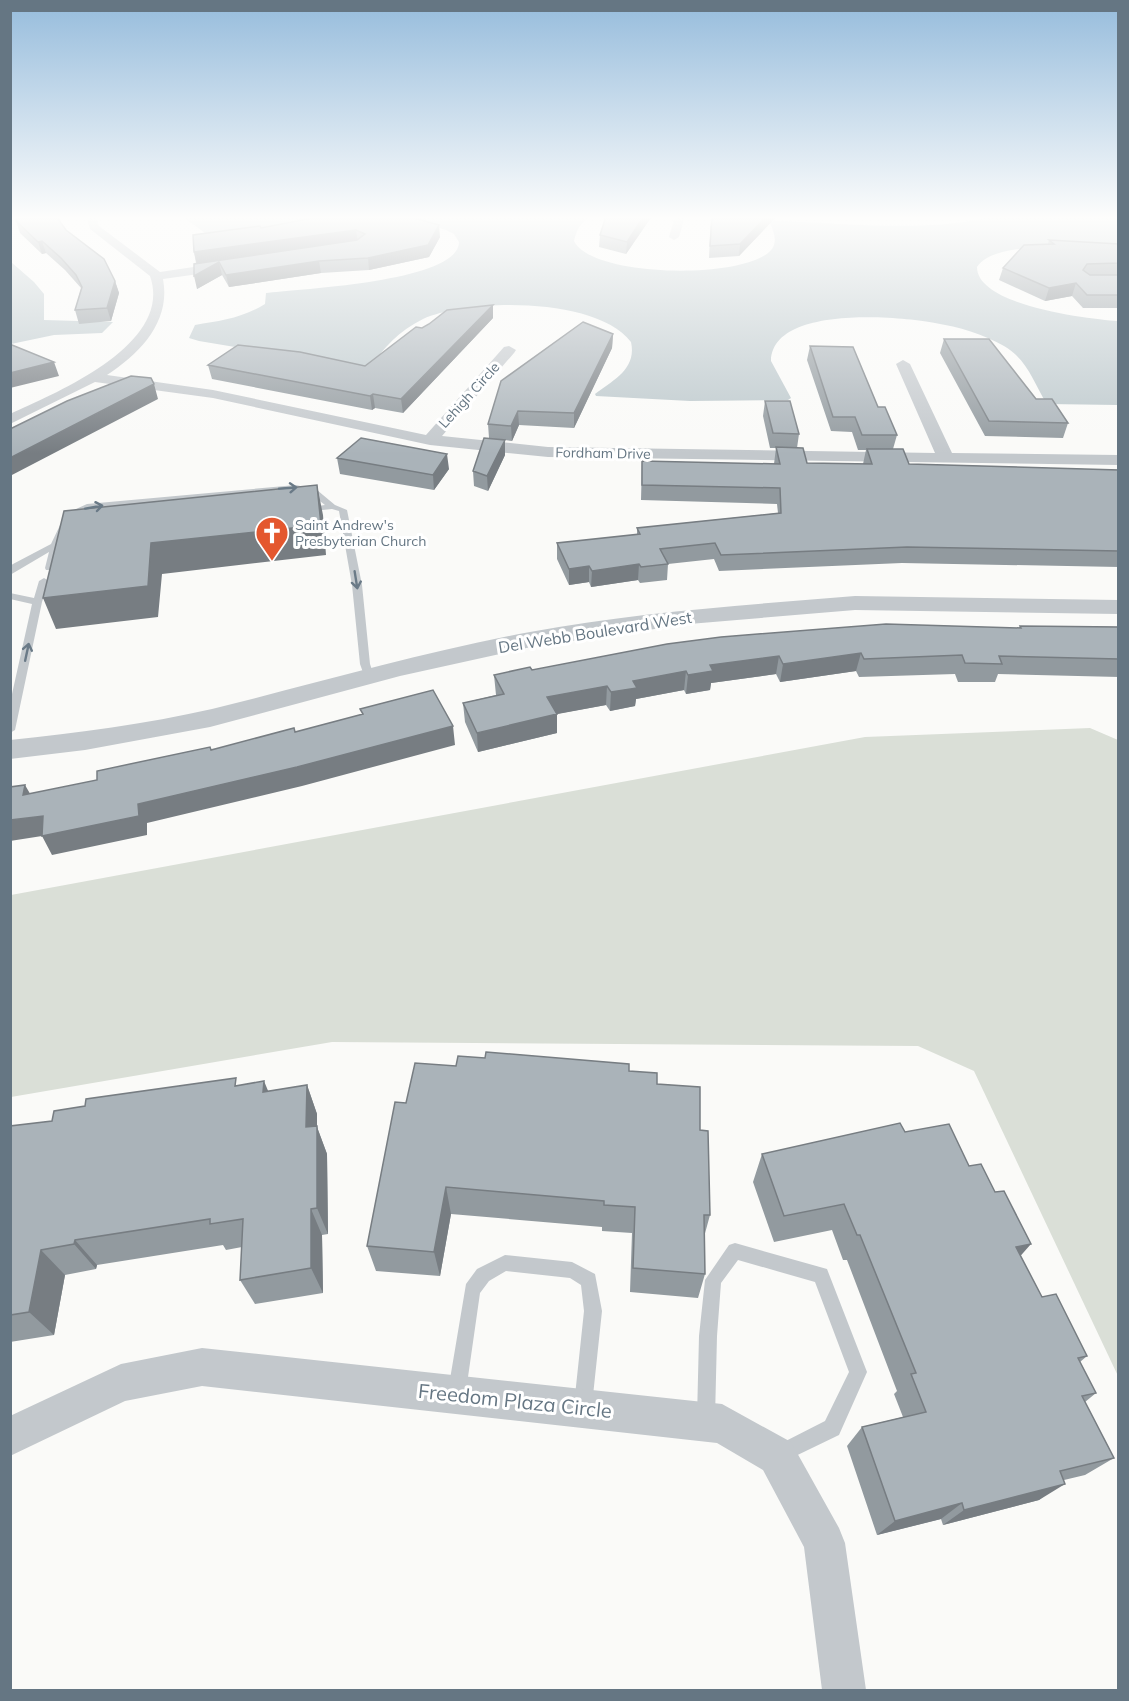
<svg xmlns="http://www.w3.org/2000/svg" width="1129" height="1701" font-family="Mulish,sans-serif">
<rect width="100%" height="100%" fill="#fafaf8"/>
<!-- green -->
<path fill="#dadfd7" d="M1090,728L1118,740V1376L974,1071L918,1046L332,1042L11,1097V895L865,737Z"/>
<!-- water -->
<path fill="#bbc7cb" d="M182,216H591C580,224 577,228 574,241C592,278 748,280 772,249C778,240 773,231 770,222L773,221C837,222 931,234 991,216H1118V250C1087,249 995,238 977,267C977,306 1089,319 1118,321V405L1047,404C1033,382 1028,360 1004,346C983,334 959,327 935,323C899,316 772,305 771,361L791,398L788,400L690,401L596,396L595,394C613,380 637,369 631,342C597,297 470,298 423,319C399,331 384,347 369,369L199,341L189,338L195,325C220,321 243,318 265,304L266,293C299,289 459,282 459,242L454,234L446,230L412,220L209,236Z
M11,262L34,282L44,294V320L113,322L102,333L54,335L11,344Z"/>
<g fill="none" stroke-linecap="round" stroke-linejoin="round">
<!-- service -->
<path fill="#c3c8cc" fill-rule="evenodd" d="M296,485L317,490L335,505L347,510L362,585L370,664L374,676L373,678H365L360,664L352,585L339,511L332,509L303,512V508L325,505L311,494L296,489L92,508C77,515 68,523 61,538L71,533L75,536L59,546L52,570H46L45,568L49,552L10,575V566L13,564L51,544L62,521L76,509L87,504Z
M44,578L49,581L42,602L15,730L10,733V703L32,604L10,599V593L34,598L39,581Z
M735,1243L827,1269L867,1372L839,1435L781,1463L774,1461L772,1454L774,1447L825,1421L849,1372L815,1282L738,1260L721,1283L717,1336L715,1418L712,1424L706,1427L700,1424L697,1418L699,1336L705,1280L729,1245Z
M505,1255L572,1262L595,1274L602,1311L592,1405L589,1411L583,1414L577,1411L574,1405L584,1311L581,1285L570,1278L506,1271L489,1281L480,1293L466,1391L463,1397L457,1400L451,1397L448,1391L466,1284L477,1269Z"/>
<!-- minor -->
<path fill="#c3c8cc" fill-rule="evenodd" d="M86,216H96L99,226L160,272L227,262L233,266L227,270L163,279C171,321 141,353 107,375L213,390L426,435L504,347L509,346L516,350L514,353L442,436L548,447L935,453L896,364L903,360L910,364L952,453L1118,455V465L548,457L430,445L213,398L95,382L10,424V414C58,392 174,344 150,276L90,229Z
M675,216H685L679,237L674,240L669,237Z
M202,1348L722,1404L791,1442L839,1528L845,1543L866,1690H822L804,1547L763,1470L717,1443L202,1386L125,1401L10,1456V1416L121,1364Z"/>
<!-- tertiary -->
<path fill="#c3c8cc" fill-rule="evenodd" d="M855,596L1118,600V614L855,610L689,624L531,647L400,676L210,727L85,750L10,759V740C78,733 146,724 212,709C318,683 423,652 530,632C637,612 747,605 855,596Z"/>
</g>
<!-- wall -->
<path fill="#929a9f" d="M317,216H407L440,237L429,257L369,270L321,273L229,287L222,275L197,289L196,263L194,252L261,228L318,217Z
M606,216H652L626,254L599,247L600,235Z
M711,216H777L739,256L709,258Z
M16,221L66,230L115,281L119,293L111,321L79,324L75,310L81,289V288L65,270L46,253L42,254L20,233Z
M1049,240L1119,244V308H1083L1072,296L1045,301L999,280L1003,268L1048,244Z
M493,318L403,413L375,408L372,410L212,379L208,365L365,366L422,328Z
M613,334L612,348L574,428L519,425L512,441L505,440V455L488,491L474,486L473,471L489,438L488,424Z
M944,339L1036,399L1068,423L1063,438L985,436L940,353Z
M810,346L878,407L897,435L893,449L909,464L1119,470V567L902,563L719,571L714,559L668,564L667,580L640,583L638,580L591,587L589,582L569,585L557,559V543L637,535V528L778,513L777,504L641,500L642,461L774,464L776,448H770L763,416L765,401L799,434L797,448L807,463L863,464L866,450H858L852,432L831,431L807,360Z
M337,458L449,469L434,490L340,474Z
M1020,626L1119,627V677L998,674L995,682H958L955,674L859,677L856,671L780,682L776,674L711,683L710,690L686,694L684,690L636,699L635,706L610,711L606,705L556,714L557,733L478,752L465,722L463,703L496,695L494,675L532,670L1019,628Z
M456,1066L629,1071L657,1084L700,1130L710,1215L704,1237L705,1274L698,1298L630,1292L632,1233L602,1231V1227L451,1214L440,1276L376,1271L367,1246L406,1103Z
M239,1085L268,1091L307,1085L317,1114V1127L327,1154L328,1234L322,1235L323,1293L255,1304L240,1280L242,1247L226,1250L223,1245L97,1265L96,1269L65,1275L54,1335L10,1342V1126L52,1121Z
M905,1132L969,1166L1020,1256L1042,1297L1087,1356L1080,1362L1096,1393L1085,1402L1114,1458L1085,1475L1064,1480L1039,1500L943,1525L941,1519L877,1535L847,1446L862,1427L903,1417L894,1394L897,1391L847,1260H843L832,1230L774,1242L753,1182L762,1154Z"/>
<!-- shaded-wall -->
<path fill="#777d82" d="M644,216H652L626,254L627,242Z
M767,216H777L739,256L740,244Z
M439,225L440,237L429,257L369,270L368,258Z
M356,230L358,242L197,265L194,252Z
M42,241L46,253L42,254L38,242Z
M319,261L321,273L229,287L226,275Z
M219,262L222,275L197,289L194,276Z
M115,281L119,293L111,321L107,308Z
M1076,283L1072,296L1045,301L1049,288Z
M493,305V318L403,413L401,399Z
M613,334L612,348L574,428V413Z
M54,362L59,376L10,388V373Z
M154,384L158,399L10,476V458Z
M373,394L375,408L372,410L370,396Z
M518,411L519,425L512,441L511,426Z
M505,440V455L488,491L487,476Z
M447,454L449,469L434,490L433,475Z
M317,485L323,515L326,555L162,574L158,617L56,629L43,598L151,543Z
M639,564L638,580L591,587L592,571Z
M589,566V582L569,585V569Z
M861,653L856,671L780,682L783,664Z
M779,656L776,674L711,683L710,690L686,694L688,675L710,665Z
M686,671L684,690L636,699L635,706L610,711L611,692L633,681Z
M607,686L606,705L547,716V697Z
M557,714V733L478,752L477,733Z
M453,726L455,745L302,786L147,823V835L52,855L42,836L10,841V820L138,804Z
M25,785L36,804L23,795Z
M264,1081L276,1110L263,1092Z
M307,1085L317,1114V1127L327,1154L328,1234L317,1208L306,1127Z
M446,1187L451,1214L440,1276L434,1252Z
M311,1209L322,1235L323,1293L311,1268Z
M75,1240L97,1265L96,1269L74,1244Z
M1031,1244L1009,1269L1016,1247Z
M41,1250L65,1275L54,1335L29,1312Z
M1065,1484L1039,1500L943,1525L964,1510Z
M962,1503L941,1519L877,1535L895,1521Z"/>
<!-- building -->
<path fill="#aab3b9" stroke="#777d82" stroke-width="1.5" d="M16,216H56L66,230L104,259L115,281L107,308L75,310L82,287L76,275L61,258L42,241L38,242L16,221Z
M323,216H407L439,225L428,245L368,258L319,261L226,275L219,262L194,276V264L357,240L365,234L356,230L194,252L193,235L260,226L261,228Z
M606,216H644L627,242L600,235Z
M712,216H767L740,244L710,246Z
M1049,240L1119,244V263L1087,264L1083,270L1090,275H1119V295H1087L1076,283L1049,288L1003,268L1024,245L1054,244Z
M493,305L401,399L373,394L370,396L208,365L238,345L300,352L365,366L416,327L422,328L429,324L447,310Z
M583,322L613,334L574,413L518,411L511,426L488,424L501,381Z
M944,339H989L1036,399H1052L1068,423L989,421Z
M12,345L54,362L10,373V346Z
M810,346L853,347L878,407H885L897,435H862L855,417H833Z
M131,376L151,378L154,384L10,458V429L67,401Z
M765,401H790L799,434L773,433Z
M361,438L447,454L433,475L337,458Z
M484,438L505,440L487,476L473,471Z
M776,447L803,448L807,463L872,464L867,449H903L909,464L1119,470V551L907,547L721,555L715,543L660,549L668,564L641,567L639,564L592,571L589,566L569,569L557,543L640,534L637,528L781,513L780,488L642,485V461L780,464Z
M317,485L321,525L151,543L148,586L43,598L64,511Z
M886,624L1021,628L1020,626L1119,627V659L999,656L1002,664L965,663L962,655L864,659L861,653L783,664L779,656L710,665L713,671L688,675L686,671L633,681L637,688L611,692L607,686L547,697L557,714L477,733L463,703L504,694L494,675L530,667L532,670L667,644L721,637Z
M433,690L453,726L297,767L138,804L139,816L42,836L43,816L10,820V787L25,785L23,795L97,780V771L210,747L211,750L294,728L295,732L363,714L360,709Z
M486,1052L629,1064V1071L657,1073V1084L700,1087V1130L708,1131L710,1215H704L705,1274L633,1268L635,1207L604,1205V1201L446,1187L434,1252L367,1246L395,1102L406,1103L415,1063L456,1066L458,1056L485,1058Z
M236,1078L235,1086L264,1081L263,1092L307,1085L306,1127L317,1126V1208L311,1209V1268L240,1280L243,1219L210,1224V1219L75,1240L74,1244L41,1250L29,1312L10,1315V1126L52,1121L54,1111L85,1106L86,1099Z
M900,1123L905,1132L949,1124L969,1166L981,1164L995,1192L1004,1191L1031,1244L1016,1247L1042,1297L1056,1294L1087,1356L1078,1358L1096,1393L1082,1396L1114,1458L1060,1471L1065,1484L964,1510L962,1503L895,1521L862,1427L926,1412L911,1374L916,1373L860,1235H857L844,1204L784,1216L762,1154Z"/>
<!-- one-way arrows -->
<defs><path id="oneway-shaft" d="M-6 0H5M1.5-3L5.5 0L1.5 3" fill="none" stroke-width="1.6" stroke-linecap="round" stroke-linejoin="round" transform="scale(1.5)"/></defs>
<g stroke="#6a7a87">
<use href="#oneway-shaft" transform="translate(288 488) rotate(-4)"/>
<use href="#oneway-shaft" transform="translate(94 507) rotate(-10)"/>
<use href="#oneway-shaft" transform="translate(356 580) rotate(81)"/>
<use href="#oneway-shaft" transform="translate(27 652) rotate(-78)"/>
</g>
<!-- sky -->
<linearGradient id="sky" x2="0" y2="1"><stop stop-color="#96bcdc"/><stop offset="0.48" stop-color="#fdfdfc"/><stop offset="1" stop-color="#fdfdfc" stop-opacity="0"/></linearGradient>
<rect width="1129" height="454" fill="url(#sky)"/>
<!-- icons -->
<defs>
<g id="church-pin" transform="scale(1.725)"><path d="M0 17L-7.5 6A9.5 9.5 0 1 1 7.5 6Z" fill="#e4572e" stroke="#fff"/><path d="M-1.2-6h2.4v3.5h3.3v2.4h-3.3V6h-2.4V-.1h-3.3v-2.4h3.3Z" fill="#fff"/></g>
</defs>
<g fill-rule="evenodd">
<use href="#church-pin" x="272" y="533"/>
</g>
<g text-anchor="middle" stroke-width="6" stroke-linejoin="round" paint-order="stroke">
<!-- far-street labels -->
<g font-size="14" fill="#657683" stroke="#fff">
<text transform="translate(469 395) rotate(-48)" y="5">Lehigh Circle</text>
<text transform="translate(603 453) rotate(1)" y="5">Fordham Drive</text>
</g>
<!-- far-poi labels -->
<g font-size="14" fill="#657683" stroke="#fff" text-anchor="start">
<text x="295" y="530">Saint Andrew's<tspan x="295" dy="16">Presbyterian Church</tspan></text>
</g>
<!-- street labels -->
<g font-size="16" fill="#657683" stroke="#fff">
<text transform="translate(595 632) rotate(-9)" y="6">Del Webb Boulevard West</text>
</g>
<!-- near-street labels -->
<g font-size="20" fill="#657683" stroke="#fff">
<text transform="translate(515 1401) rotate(6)" y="7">Freedom Plaza Circle</text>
</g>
</g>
<!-- border -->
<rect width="1129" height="1701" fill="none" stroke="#657683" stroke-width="24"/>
</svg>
